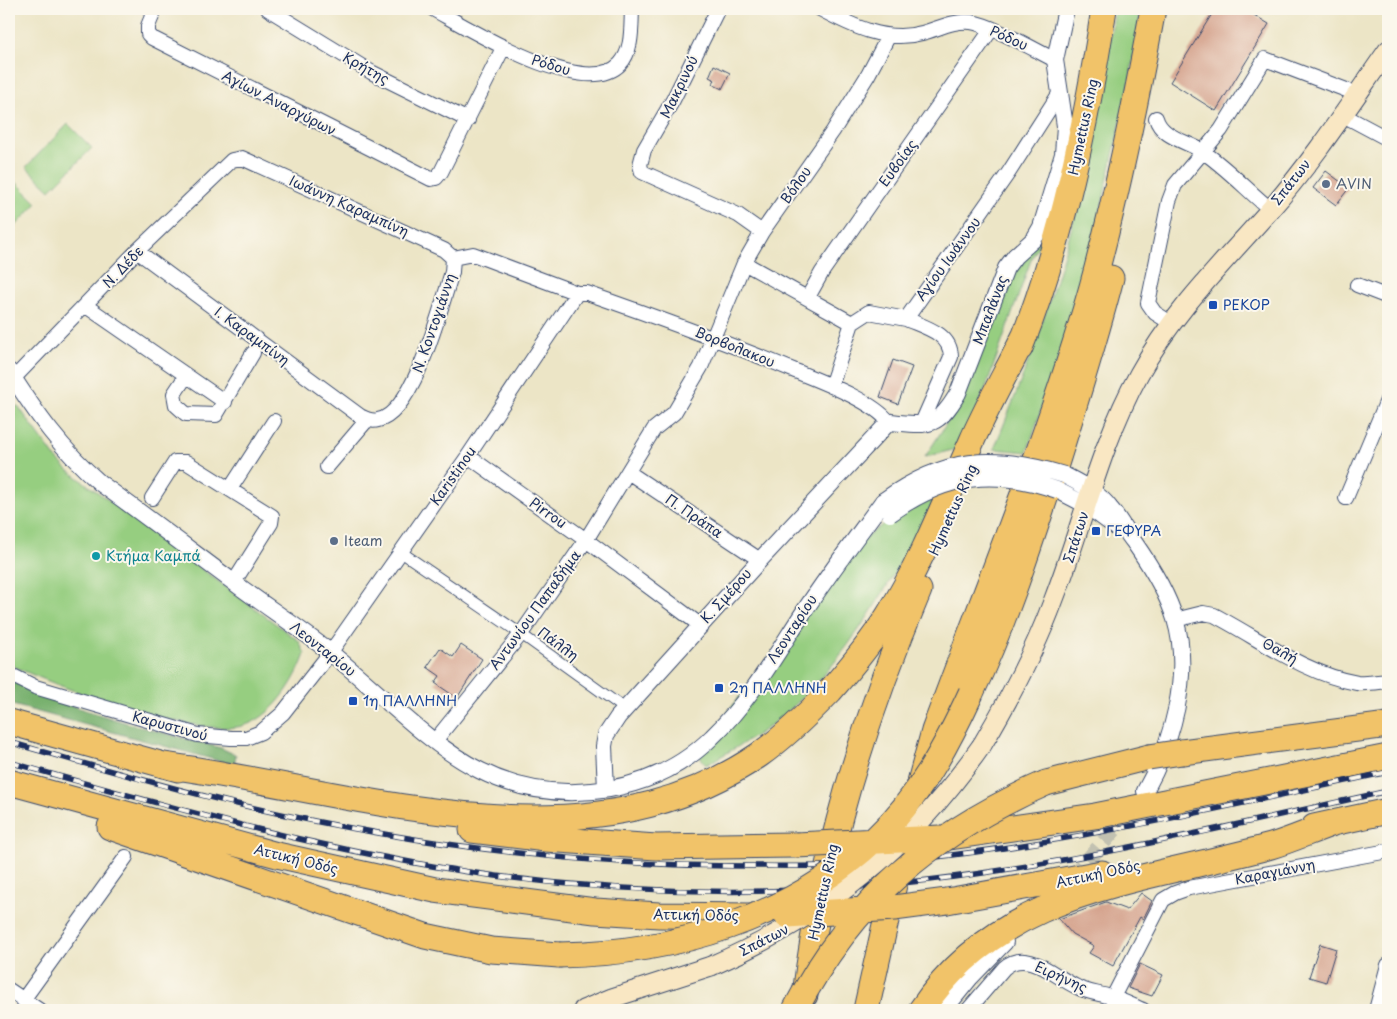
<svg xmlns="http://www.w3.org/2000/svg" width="1397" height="1019" font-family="'Playpen Sans',sans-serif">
<rect width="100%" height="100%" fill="#fbf7ec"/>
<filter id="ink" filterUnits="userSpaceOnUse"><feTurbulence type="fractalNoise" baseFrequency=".02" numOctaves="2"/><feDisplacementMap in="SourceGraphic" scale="10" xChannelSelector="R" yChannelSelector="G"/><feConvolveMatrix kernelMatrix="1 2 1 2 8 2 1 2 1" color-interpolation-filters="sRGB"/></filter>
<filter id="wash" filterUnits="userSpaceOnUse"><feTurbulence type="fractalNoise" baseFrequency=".0096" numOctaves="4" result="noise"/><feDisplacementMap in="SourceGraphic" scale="20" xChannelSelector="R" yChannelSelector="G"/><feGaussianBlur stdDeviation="1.12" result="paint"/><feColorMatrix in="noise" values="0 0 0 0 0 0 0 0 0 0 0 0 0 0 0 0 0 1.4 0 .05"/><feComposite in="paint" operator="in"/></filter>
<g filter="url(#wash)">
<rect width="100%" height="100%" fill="#ece5c6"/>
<!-- green -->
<path fill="#96ce80" stroke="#587e6f" d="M1115,9H1141L1129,85L1085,279L1027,452L994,449C1030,361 1063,269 1085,176C1098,121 1105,64 1115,9Z
M68,124L92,148L50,190L26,167Z
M12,178L37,203L9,233V182Z
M1043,237L1031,260L986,387L960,448L925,457L959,404L1002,293L1016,265Z
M18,406L54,456L69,471L299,641L305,654C296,681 272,719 242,726C197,738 53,686 9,664V407Z
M940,490C897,571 846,669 771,725C751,740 728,752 706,765L697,752L853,549C880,524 907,507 940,490Z"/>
<!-- forest -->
<path fill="#78b16e" stroke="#4a7066" d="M9,680C76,712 149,729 221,748L236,755L234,765L9,704Z"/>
<g id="blocks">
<!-- building -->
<path fill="#d4a18b" d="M1215,9H1244L1269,24L1216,111L1170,82Z
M714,65L730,73L722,89L712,84L715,80L709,77Z
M1326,171L1349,188L1336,205L1313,188Z
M893,360L912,367L898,404L880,397Z
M461,645L482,659L457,698L435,683L440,676L427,667L440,648L453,657Z
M1141,893L1152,901L1143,919L1140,917L1113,966L1089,953L1094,946L1072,934L1059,919L1106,902L1127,910Z
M1320,944L1336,949L1326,982L1309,977Z
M1140,964L1163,975L1152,996L1128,988Z"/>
</g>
</g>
<g filter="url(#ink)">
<use href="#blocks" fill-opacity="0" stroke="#3a4a6e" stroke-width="1"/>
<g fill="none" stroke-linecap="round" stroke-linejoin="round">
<!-- tertiary-tunnel -->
<path stroke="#c2c1b1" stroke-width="16" stroke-dasharray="16 8" stroke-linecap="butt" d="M1072,878L1135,806"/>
<!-- pedestrian casing -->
<g stroke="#3a4a6e" stroke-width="12">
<path id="pedestrian" d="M401,552L521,634L625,709"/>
</g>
<!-- minor casing -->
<g stroke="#3a4a6e" stroke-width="16">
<path id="minor" d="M155,9L148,26V34L152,38L431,179L436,178L441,172L503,48
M268,9L371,72L468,120
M433,9C468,28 585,101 620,64C633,50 631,27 632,9
M718,9L673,100L644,150L640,165L642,172L738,215L762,232
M820,9C852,26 886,43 922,33C938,29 953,20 971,22C992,25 1035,50 1055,60
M1343,115L1388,139
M1156,118C1161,137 1186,141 1202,151C1226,167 1248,191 1270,209
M137,251L360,416C366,419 371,422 378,420C414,414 442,303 452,272L453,258
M453,258L473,254L577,293
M744,263L852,323
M1357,285L1388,297
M808,297L822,272L868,206L991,30
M86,306L225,402
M906,319C924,327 951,333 951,357L921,425
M1171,323L1155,313L1148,303L1169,201L1175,185L1221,130L1265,59L1357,94
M186,376L174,394L176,405L186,414L216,415L253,353
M831,386L852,323L869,312L906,319L1009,172L1059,94
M9,390V384L13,379L137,251L232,160L242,158L444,250L453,258
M468,456L586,540L700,625
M327,467L367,420
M628,472L760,560
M230,489L274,421
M152,498L175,462H186L272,516L271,523L234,582
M1346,498L1388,398
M1175,620L1203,613L1214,615C1260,639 1305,674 1357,683C1367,684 1378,682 1388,681
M9,674L35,687L198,735L231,738H246L261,732L283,713L330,653L468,456L577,293H587C656,317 725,342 793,370C819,381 872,400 889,422
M434,742L521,634L586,540L654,429L674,413L701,367L744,263L762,232L833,131L868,75L888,37
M9,990L39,1010
M1113,997L1163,900L1175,893L1189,888L1388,851
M23,1000L126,857
M968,1010L1004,968C1027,947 1056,978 1077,987C1086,992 1097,993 1107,996C1120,999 1131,1005 1143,1010
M1376,1010L1388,965"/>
</g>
<!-- tertiary casing -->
<g stroke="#3a4a6e" stroke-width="18">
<path id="tertiary" d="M9,371C37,415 61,449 100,483C147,517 193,552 240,587C270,609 302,630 331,653C421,726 480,810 609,789C649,782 683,766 712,737C749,702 775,656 803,613C828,575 856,538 883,501
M1064,475C1081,484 1098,492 1110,508C1119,518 1125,531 1134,542C1150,565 1167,592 1175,619C1192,675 1172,743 1145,791
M1057,490L1086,505L1120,530
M606,789L604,746L606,735L618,717L760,560L889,422C927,425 937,430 958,393L1006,268L1015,256L1034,239L1041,227L1063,154L1065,126L1055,60L1066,9
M944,1010L970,978L1005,942"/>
</g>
<!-- secondary casing -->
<g stroke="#3a4a6e" stroke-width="21">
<path id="secondary" d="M982,745C1010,698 1035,651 1054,599C1083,524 1100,445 1139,374C1173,312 1223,263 1269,211C1313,161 1350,104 1388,50
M583,1010L612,998L711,966"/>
</g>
<!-- motorway casing -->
<g stroke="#3a4a6e" stroke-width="27">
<path id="motorway" d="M1020,348C1063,239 1086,124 1104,9
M971,693C1003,626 1026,556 1049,486C1071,417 1093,348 1111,278
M9,722L178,769
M1182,752L1388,725
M163,765C355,790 582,876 759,755C785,737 808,714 830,691C851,667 871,643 888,616C922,562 945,501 971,443C987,406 1008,370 1026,333
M9,782L277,855L435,890L595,911L659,915L751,916
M920,782L934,731C988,584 1049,438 1092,287C1117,195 1136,102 1153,9
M1046,783L1149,757
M110,827L425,936L491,950L559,955
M1314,827L1388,811
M472,830L546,839L656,847L796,845
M943,838L1095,816L1388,757
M947,901L1102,873
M805,995C822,856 864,719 919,590
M866,1010L908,822
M921,1010C1002,888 1142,882 1271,846C1291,840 1311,831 1331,824"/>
</g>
<!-- pedestrian -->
<use href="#pedestrian" stroke="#fff" stroke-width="10"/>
<!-- minor -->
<use href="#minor" stroke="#fff" stroke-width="14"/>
<!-- tertiary -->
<use href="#tertiary" stroke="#fff" stroke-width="16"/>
<!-- secondary -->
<use href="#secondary" stroke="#f9e7c3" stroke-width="19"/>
<!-- motorway -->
<use href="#motorway" stroke="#f1c369" stroke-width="25"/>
<!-- rail casing -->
<g stroke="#1b2f5e" stroke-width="5.5">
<path id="rail" d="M9,742C90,765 171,789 254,808C416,845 582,866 749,866C782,866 815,867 848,865C1031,853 1209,810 1388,772
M9,762C169,807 330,853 496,876C610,891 726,895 840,888C1025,877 1208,830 1388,791"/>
</g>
<!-- rail -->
<use href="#rail" stroke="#fbf7ec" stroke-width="4" stroke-dasharray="11" stroke-linecap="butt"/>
<!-- tertiary-bridge casing -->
<g stroke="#3a4a6e" stroke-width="18" stroke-linecap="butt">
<path id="tertiary-bridge" d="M883,501C945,457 992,453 1064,475
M890,514C945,474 994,468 1057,490"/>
</g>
<!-- secondary-bridge casing -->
<g stroke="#3a4a6e" stroke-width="21" stroke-linecap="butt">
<path id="secondary-bridge" d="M711,966C826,916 910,848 982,745"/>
</g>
<!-- motorway-bridge casing -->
<g stroke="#3a4a6e" stroke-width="27" stroke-linecap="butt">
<path id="motorway-bridge" d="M1149,757L1182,752
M796,845L940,838
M787,915L894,908L947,901
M559,955C675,953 790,919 876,838C919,798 947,745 971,693
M795,1010C853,899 932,833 1046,783"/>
</g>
<!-- tertiary-bridge -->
<use href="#tertiary-bridge" stroke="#fff" stroke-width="16"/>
<!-- secondary-bridge -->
<use href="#secondary-bridge" stroke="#f9e7c3" stroke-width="19"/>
<!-- motorway-bridge -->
<use href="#motorway-bridge" stroke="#f1c369" stroke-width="25"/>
</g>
</g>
<!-- markers -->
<g fill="#5c6f8a" stroke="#fbf7ec" stroke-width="2">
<circle cx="1326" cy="184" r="5"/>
<circle cx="334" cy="541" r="5"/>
</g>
<g fill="#1a4fb4" stroke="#fbf7ec" stroke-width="2">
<rect x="1208" y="300" width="10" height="10" rx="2.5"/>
<rect x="1091" y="526" width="10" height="10" rx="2.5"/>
<rect x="714" y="683" width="10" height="10" rx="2.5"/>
<rect x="348" y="696" width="10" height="10" rx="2.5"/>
</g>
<circle fill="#0f9aa8" stroke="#fbf7ec" stroke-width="2" cx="96" cy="556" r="5"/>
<g text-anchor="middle" stroke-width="4" stroke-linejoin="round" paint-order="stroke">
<!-- street labels -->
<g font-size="14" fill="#1b2f5e" stroke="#fbf7ec">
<text transform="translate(1009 38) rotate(24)" y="5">Ρόδου</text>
<text transform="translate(551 65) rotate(17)" y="5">Ρόδου</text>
<text transform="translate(366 68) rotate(29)" y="5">Κρήτης</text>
<text transform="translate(679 87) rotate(-64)" y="5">Μακρινού</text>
<text transform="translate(279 103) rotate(27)" y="5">Αγίων Αναργύρων</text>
<text transform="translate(1083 127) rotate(-78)" y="5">Hymettus Ring</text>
<text transform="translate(898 163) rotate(-54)" y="5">Ευβοίας</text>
<text transform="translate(1291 182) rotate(-52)" y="5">Σπάτων</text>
<text transform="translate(796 185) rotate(-55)" y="5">Βόλου</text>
<text transform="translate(349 206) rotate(24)" y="5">Ιωάννη Καραμπίνη</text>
<text transform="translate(948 259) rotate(-54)" y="5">Αγίου Ιωάννου</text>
<text transform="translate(123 267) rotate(-46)" y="5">Ν. Δέδε</text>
<text transform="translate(990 310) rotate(-69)" y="5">Μπαλάνας</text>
<text transform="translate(434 323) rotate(-71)" y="5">Ν. Koντογιάννη</text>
<text transform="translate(252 336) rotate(36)" y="5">Ι. Καραμπίνη</text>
<text transform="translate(735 347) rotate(22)" y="5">Βορβολακου</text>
<text transform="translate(453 476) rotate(-55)" y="5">Karistinou</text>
<text transform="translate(953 510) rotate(-66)" y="5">Hymettus Ring</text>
<text transform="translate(548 513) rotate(35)" y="5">Pirrou</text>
<text transform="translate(694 516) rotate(34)" y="5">Π. Πράπα</text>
<text transform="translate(1076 537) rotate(-72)" y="5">Σπάτων</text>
<text transform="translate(726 596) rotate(-48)" y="5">Κ. Σμέρου</text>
<text transform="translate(535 610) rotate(-54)" y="5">Αντωνίου Παπαδήμα</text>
<text transform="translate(792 629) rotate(-57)" y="5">Λεονταρίου</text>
<text transform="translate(558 644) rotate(36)" y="5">Πάλλη</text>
<text transform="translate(323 649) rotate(38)" y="5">Λεονταρίου</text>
<text transform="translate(1280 651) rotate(29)" y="5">Θαλή</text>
<text transform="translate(170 726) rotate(15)" y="5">Καρυστινού</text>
<text transform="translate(296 859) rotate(14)" y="5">Αττική Οδός</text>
<text transform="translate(1275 872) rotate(-11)" y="5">Καραγιάννη</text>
<text transform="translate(1098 874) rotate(-12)" y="5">Αττική Οδός</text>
<text transform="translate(823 892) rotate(-78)" y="5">Hymettus Ring</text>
<text transform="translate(696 915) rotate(1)" y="5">Αττική Οδός</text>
<text transform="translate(764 940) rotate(-27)" y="5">Σπάτων</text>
<text transform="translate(1061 977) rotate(24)" y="5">Ειρήνης</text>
</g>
<!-- service labels -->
<g font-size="14" fill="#4e5e75" stroke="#fbf7ec" text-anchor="start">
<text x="1336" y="189">AVIN</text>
<text x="344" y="546">Iteam</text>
</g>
<!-- transit labels -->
<g font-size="14" fill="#164399" stroke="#fbf7ec" text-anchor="start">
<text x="1223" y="310">ΡΕΚΟΡ</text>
<text x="1106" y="536">ΓΕΦΥΡΑ</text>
<text x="729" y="693">2η ΠΑΛΛΗΝΗ</text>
<text x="363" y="706">1η ΠΑΛΛΗΝΗ</text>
</g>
<!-- culture labels -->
<g font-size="14" fill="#0d838f" stroke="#fbf7ec" text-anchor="start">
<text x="106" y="561">Kτήμα Καμπά</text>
</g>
</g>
<!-- margin -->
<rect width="1397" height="1019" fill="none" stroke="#fbf7ec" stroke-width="30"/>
</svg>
